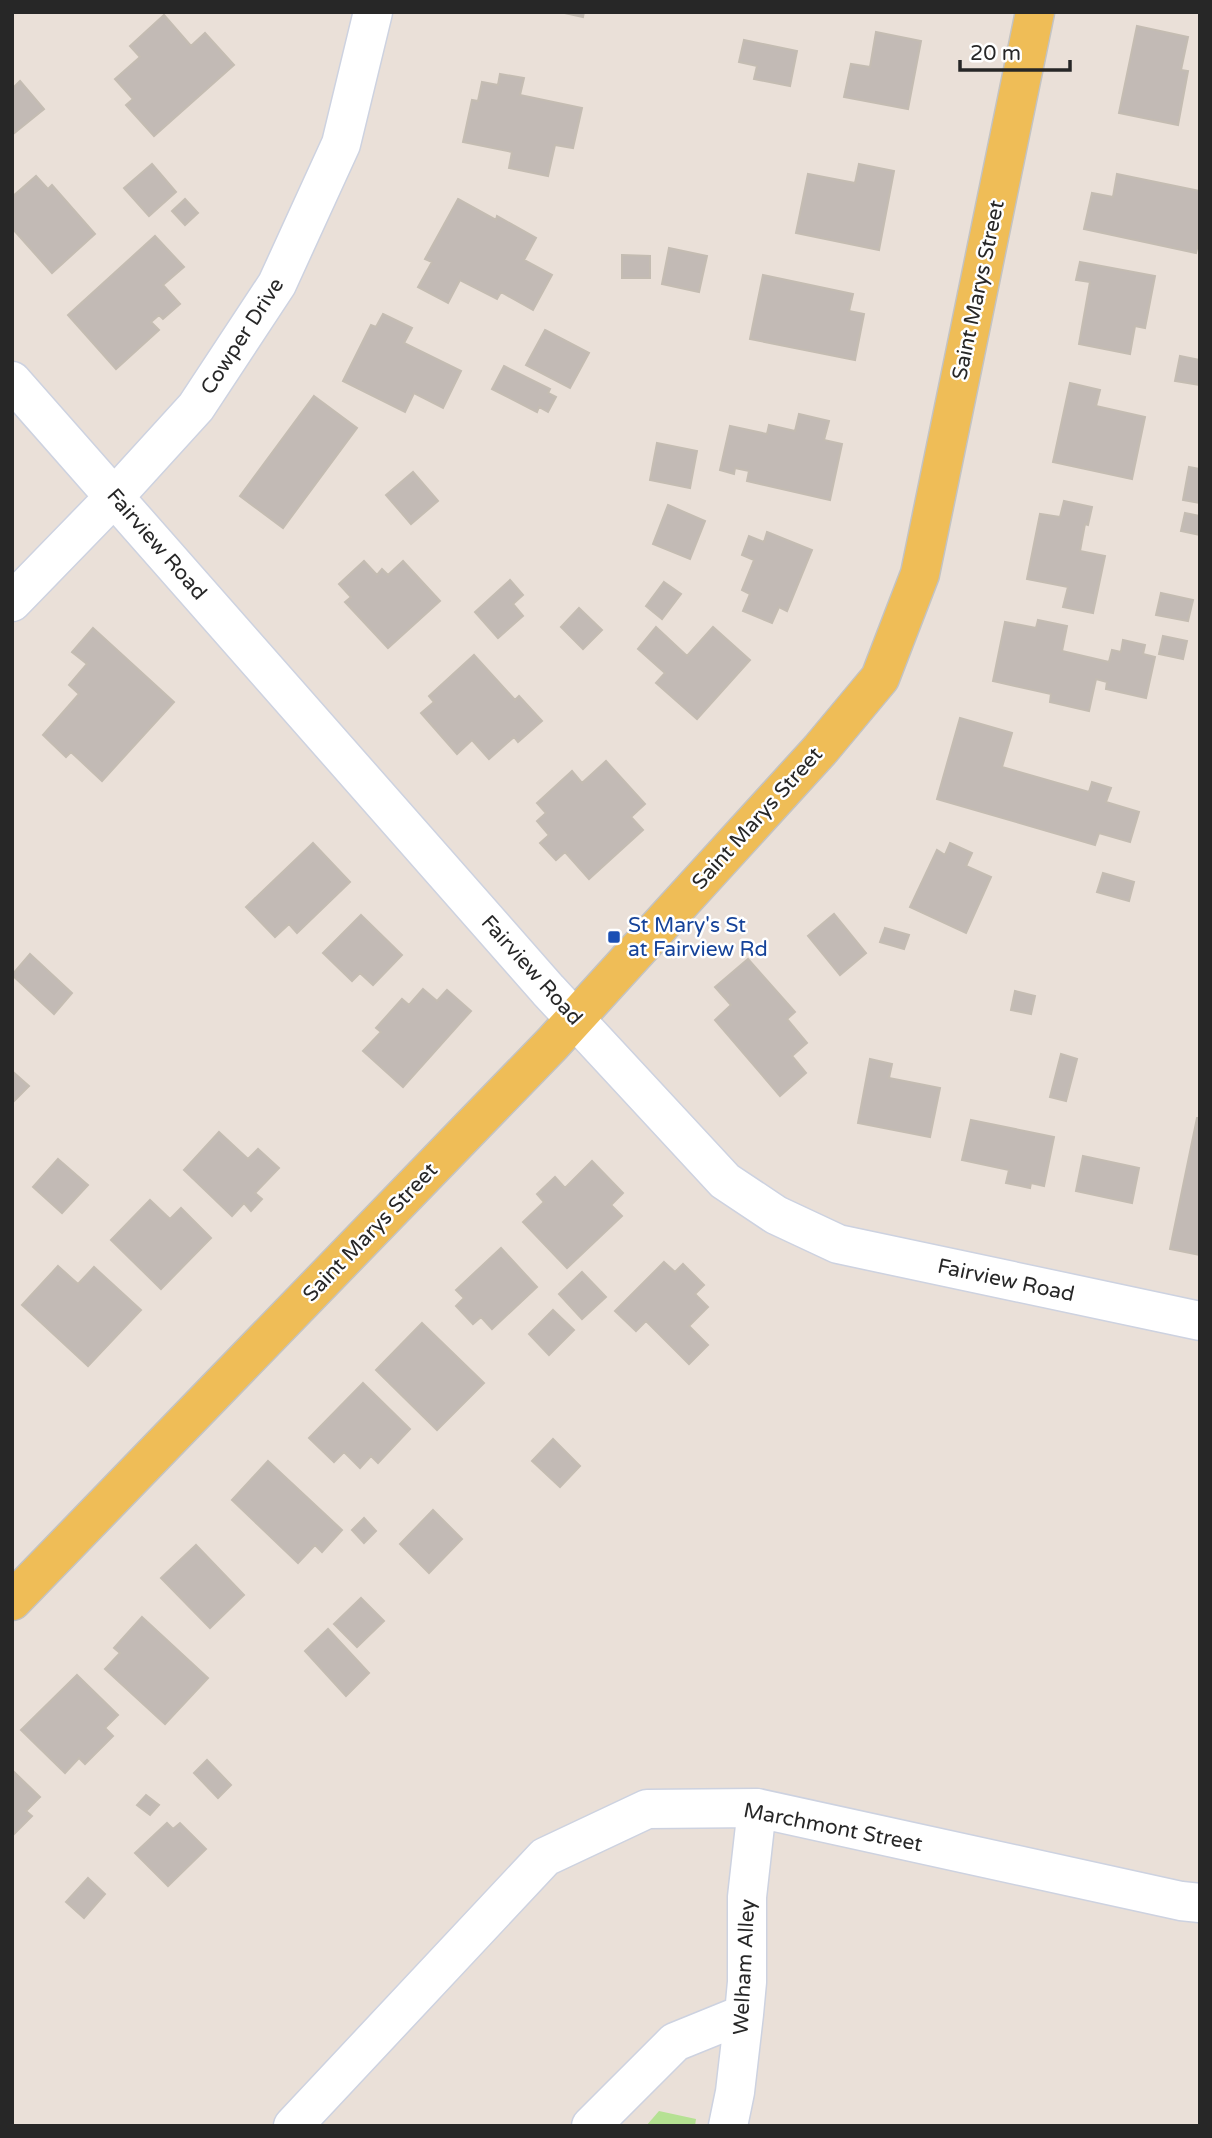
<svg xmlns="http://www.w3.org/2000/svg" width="1212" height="2138" font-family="'Varela Round',sans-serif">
<rect width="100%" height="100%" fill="#eae0d8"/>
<!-- green -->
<path fill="#b5e193" d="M659,2111L696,2119L695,2126H646Z"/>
<!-- building -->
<path fill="#c2bab5" stroke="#c4bcb2" stroke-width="2" d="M560,12H584L583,17Z
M164,15L191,46L205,33L234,65L154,136L126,105L133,99L115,79L140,57L130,46Z
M1137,26L1188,37L1181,70L1188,71L1178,125L1119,113Z
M876,32L921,41L908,109L844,97L851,64L870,67Z
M744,40L797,51L790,86L754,79L757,66L739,62Z
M500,74L524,78L520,95L582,108L573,148L555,145L548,176L509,168L512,152L463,142L472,100L478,101L482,82L498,85Z
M20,81L44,109L12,135V89Z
M152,164L176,192L149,216L124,188Z
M859,164L894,171L879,250L796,233L808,174L855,183Z
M1117,174L1200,191V236L1196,253L1084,229L1092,193L1113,197Z
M36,176L48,189L52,185L95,234L52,273L12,228V218L14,216L12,214V197Z
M185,199L198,213L185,225L172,211Z
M458,199L496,220L497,216L536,238L524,260L552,275L533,310L501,292L497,299L460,280L448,303L418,287L432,262L425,259Z
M155,236L184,267L163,285L180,304L163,319L159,315L151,322L159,330L116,369L68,315Z
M669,248L707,256L699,292L662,284Z
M622,255L650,256V278H622Z
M1080,262L1155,276L1145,328L1135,326L1130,354L1079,344L1090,282L1076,280Z
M763,275L853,294L849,311L864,314L855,360L750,339Z
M383,314L412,328L404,343L461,371L443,408L414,393L405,412L343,381L371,325L376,327Z
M545,330L589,353L570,388L526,365Z
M1180,356L1200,360V385L1175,381Z
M504,366L550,389L548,393L556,397L548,412L539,407L537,412L492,389Z
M1070,383L1100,390L1096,406L1145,417L1132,479L1053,462Z
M314,396L357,428L283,528L240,496Z
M799,414L829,421L824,440L842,444L830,500L747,481L749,471L735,468L734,474L720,470L730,426L767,434L769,425L795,431Z
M657,443L697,451L690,488L650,480Z
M1189,467L1200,469V503L1183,500Z
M413,472L438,501L411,524L386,495Z
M1064,501L1092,507L1088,525L1085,524L1080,551L1105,556L1093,613L1063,607L1068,587L1027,579L1040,514L1060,517Z
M668,505L705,521L690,559L653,544Z
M1185,513L1200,516V535L1181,531Z
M767,532L812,550L787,611L779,607L772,623L743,611L750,594L742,590L754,560L742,555L749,536L764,542Z
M364,561L377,575L382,569L388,575L403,561L440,601L388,648L345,602L351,597L339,584Z
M510,580L523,595L513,604L523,616L498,638L475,612Z
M664,582L681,594L662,619L646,606Z
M1161,593L1193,600L1188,621L1156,615Z
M579,608L602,630L583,649L561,627Z
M1038,620L1067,626L1062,651L1109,662L1112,650L1121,652L1123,640L1145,645L1143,654L1155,657L1146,698L1106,689L1107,682L1096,679L1089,711L1050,702L1051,694L993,681L1005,622L1036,628Z
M656,627L687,656L713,627L750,660L697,719L656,683L665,673L638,649Z
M93,628L174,702L102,781L71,752L66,757L43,735L79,694L69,685L87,664L72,652Z
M1163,636L1187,641L1183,659L1159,654Z
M474,655L515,700L519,696L542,721L518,742L514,737L489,759L472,740L457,754L421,713L434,702L429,696Z
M960,718L1012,733L1002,767L1089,792L1092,782L1111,788L1106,802L1139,812L1130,842L1099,833L1095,845L937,799Z
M606,761L645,804L631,817L643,830L589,879L565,852L556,860L540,843L549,835L537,821L546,813L537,803L572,771L582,783Z
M313,843L350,882L297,933L289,924L275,937L246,907Z
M950,843L972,853L966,866L991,877L966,933L910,907L937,850L945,855Z
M1103,873L1134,882L1129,901L1097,892Z
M834,914L866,953L840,975L808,936Z
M361,915L402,955L373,985L360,973L352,981L323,953Z
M885,928L909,935L904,949L880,942Z
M30,954L72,993L54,1014L12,975Z
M748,959L795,1012L787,1019L807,1043L792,1056L806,1073L780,1096L715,1020L731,1005L715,987Z
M423,989L437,1001L447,990L471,1011L403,1087L363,1051L381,1032L376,1028L402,999L409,1005Z
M1015,991L1035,996L1031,1014L1011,1010Z
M1061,1054L1077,1059L1066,1101L1050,1097Z
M870,1059L892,1064L889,1078L940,1088L930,1137L858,1123Z
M12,1071L29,1086L12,1103Z
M1197,1118H1200V1255L1170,1249Z
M971,1120L1054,1137L1044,1186L1031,1183L1030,1188L1006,1183L1009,1170L962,1160Z
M219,1132L248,1159L258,1149L279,1168L255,1193L262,1199L251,1211L244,1203L232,1216L184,1170Z
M1083,1156L1139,1168L1132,1203L1076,1191Z
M58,1159L88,1185L62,1213L33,1187Z
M592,1161L623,1193L611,1205L622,1216L567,1268L523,1222L544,1202L537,1194L555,1177L565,1188Z
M150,1200L170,1219L181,1208L211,1238L161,1289L111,1240Z
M501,1248L537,1287L492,1329L481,1317L473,1324L456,1306L464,1298L456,1290Z
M664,1262L675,1272L683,1264L704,1285L695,1294L708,1307L689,1326L708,1345L689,1364L646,1321L636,1331L615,1311Z
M58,1266L78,1284L94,1267L141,1310L88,1366L22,1305Z
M582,1272L606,1297L582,1319L559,1294Z
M553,1310L574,1330L549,1355L529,1334Z
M422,1323L484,1383L437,1430L376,1370Z
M363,1383L410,1429L378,1463L371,1456L360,1468L344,1452L334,1462L309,1438Z
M553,1439L580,1466L560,1487L532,1461Z
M268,1461L342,1530L322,1552L315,1545L298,1563L232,1500Z
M433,1510L462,1539L429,1573L400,1544Z
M364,1518L376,1531L364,1543L352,1530Z
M196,1545L244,1595L210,1628L161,1578Z
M361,1598L384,1621L357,1647L334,1624Z
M142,1617L208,1678L165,1724L105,1669L120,1653L114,1648Z
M328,1629L369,1673L346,1696L305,1651Z
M77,1675L118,1715L105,1728L113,1736L85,1764L79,1758L65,1773L21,1730Z
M207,1760L231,1785L218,1798L194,1773Z
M12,1770L40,1797L26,1811L32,1816L12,1836Z
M146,1795L159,1805L150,1815L137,1805Z
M167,1823L173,1829L180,1823L206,1849L168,1886L135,1853Z
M88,1878L105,1894L84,1918L66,1902Z"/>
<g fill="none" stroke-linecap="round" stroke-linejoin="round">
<!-- minor casing -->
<g stroke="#cdd2e0" stroke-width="41">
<path id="minor" d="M12,381L548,990L725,1181L776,1215L838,1244L1200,1321
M12,602L115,496L196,407L277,284L341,144L373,12
M293,2126L545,1857L647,1809L757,1808L1181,1901L1200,1903
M591,2126L675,2042L744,2014
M728,2126L735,2092L744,2014L747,1982V1897L757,1808"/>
</g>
<!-- major casing -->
<g stroke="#c3c3c3" stroke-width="41">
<path id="major" d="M12,1601L552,1044L820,750L880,678L920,574L1035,12"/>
</g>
<!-- minor -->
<use href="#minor" stroke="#fff" stroke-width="38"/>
<!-- major -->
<use href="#major" stroke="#efbd57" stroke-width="38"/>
</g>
<!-- markers -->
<rect fill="#1a4fb4" stroke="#fff" stroke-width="2.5" x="607" y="930" width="14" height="14" rx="3.5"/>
<g text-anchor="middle" stroke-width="5" stroke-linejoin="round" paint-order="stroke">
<!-- street labels -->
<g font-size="21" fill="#272727" stroke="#fff">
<text transform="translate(978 290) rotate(-78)" y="7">Saint Marys Street</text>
<text transform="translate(242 336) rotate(-57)" y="7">Cowper Drive</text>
<text transform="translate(157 544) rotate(49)" y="7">Fairview Road</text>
<text transform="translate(757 818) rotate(-48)" y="7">Saint Marys Street</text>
<text transform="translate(532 970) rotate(48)" y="7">Fairview Road</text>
<text transform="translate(370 1232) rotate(-46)" y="7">Saint Marys Street</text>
<text transform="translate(1006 1280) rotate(12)" y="7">Fairview Road</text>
<text transform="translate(833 1827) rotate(11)" y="7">Marchmont Street</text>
<text transform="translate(744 1967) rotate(-87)" y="7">Welham Alley</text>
</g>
<!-- transit labels -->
<g font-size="21" fill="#164399" stroke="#fff" text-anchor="start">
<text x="628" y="932">St Mary's St<tspan x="628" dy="24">at Fairview Rd</tspan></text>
</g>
</g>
<!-- border -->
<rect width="1212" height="2138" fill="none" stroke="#272727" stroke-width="28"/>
<!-- scale -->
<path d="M960 60v10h110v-10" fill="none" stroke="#272727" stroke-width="3.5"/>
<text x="970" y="60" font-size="21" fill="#272727" stroke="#ffffff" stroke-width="5" paint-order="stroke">20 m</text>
</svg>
